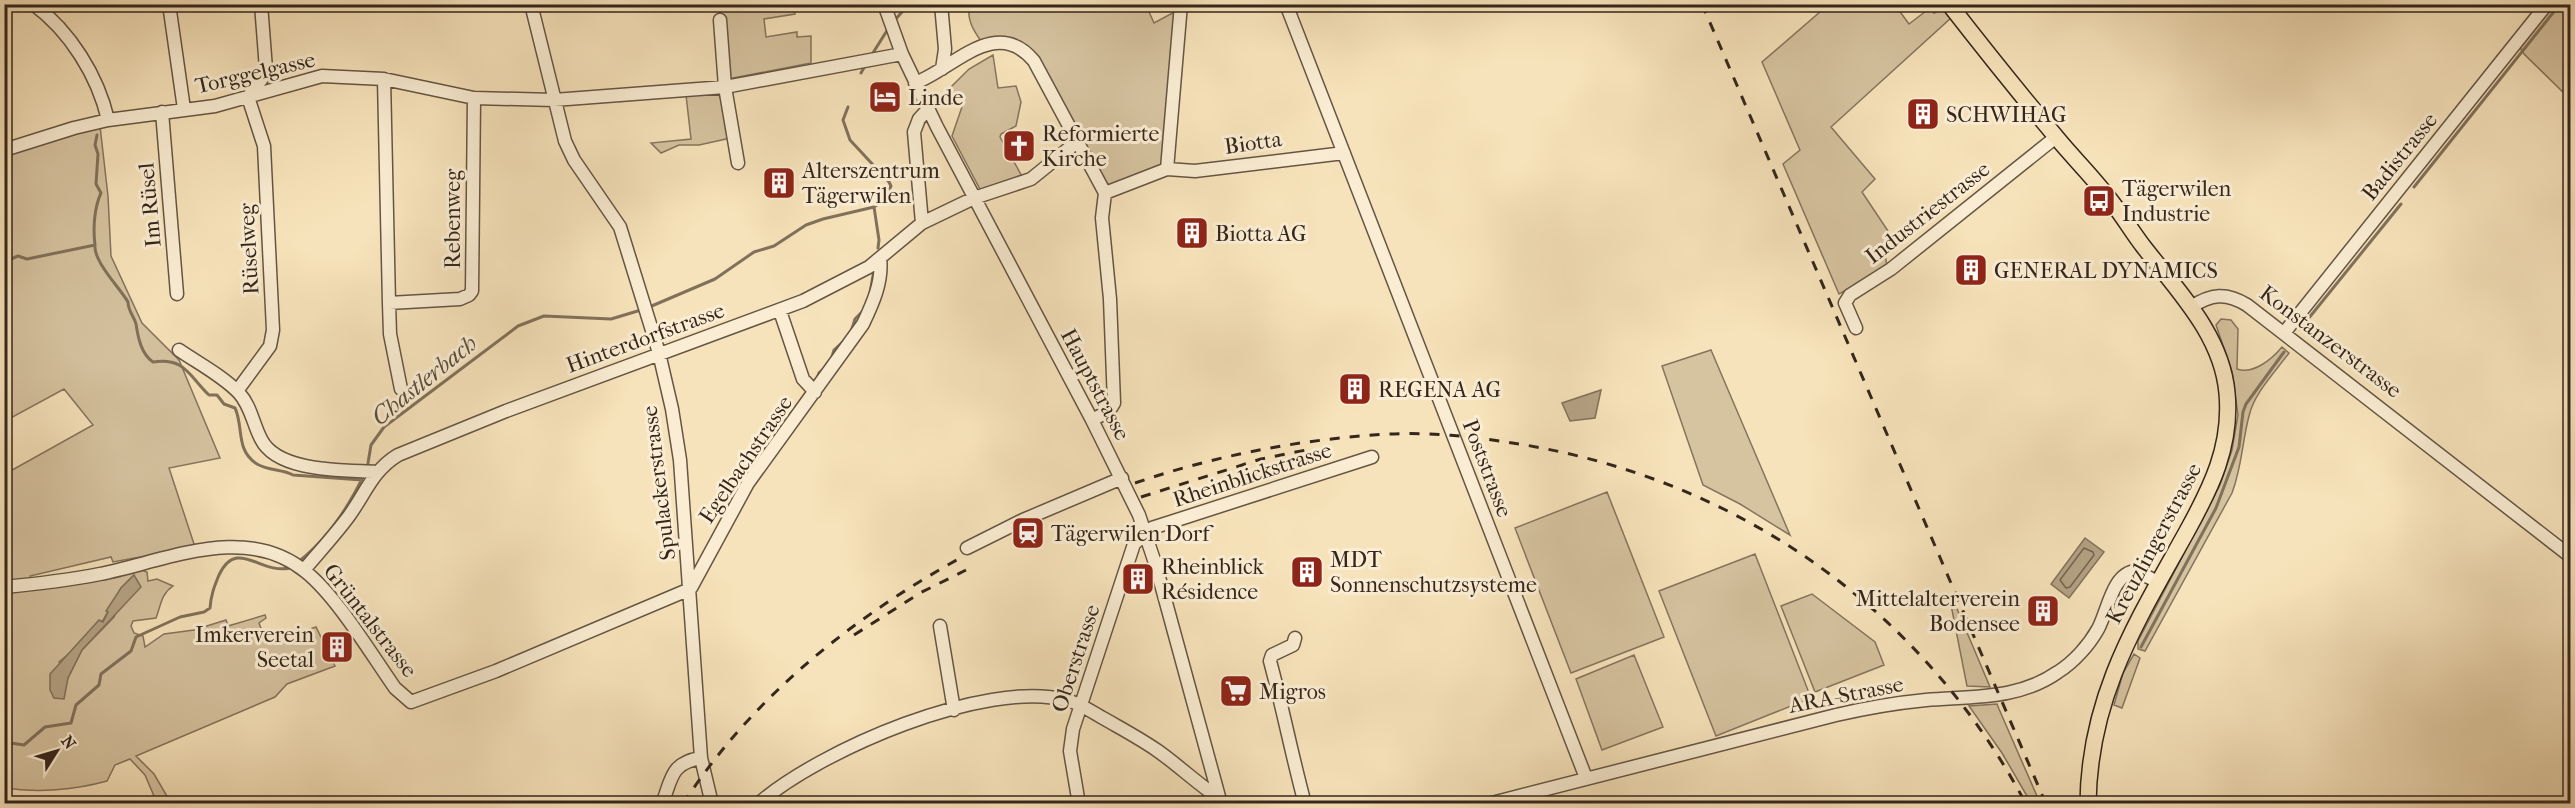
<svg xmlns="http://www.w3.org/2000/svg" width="2575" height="808" font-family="'IM FELL French Canon',serif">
<rect width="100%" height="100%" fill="#f7e3bb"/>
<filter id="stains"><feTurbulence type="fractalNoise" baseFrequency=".00333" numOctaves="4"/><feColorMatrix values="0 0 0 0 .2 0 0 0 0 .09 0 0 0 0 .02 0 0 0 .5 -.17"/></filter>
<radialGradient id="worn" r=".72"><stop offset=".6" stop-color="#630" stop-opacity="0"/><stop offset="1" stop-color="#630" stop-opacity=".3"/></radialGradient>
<!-- green -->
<path fill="#d6c3a0" stroke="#85745e" stroke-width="1.5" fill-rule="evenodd" d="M717,5H794L795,14L764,19L766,37L797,32V37L811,36V63L728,79L723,21Z
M970,5H1146L1154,23L1180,9L1167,169L1105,193L1039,59C1018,37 1010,39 981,41C973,30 966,18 970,5Z
M1828,5H1895L1909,24L1930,8L1934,13L1942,10L1952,17L1831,127L1875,179L1862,192L1892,237L1884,247L1887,267L1839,294L1783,164L1800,150L1762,62Z
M2547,5H2570V99L2524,54L2517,43Z
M993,55L998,88L1016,86L1021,102L1016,126L1001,134L1000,137L1023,178L982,193L952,136L964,101L948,90L969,69Z
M717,92L722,100L728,136L726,139L699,145H679L661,153L651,143L691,139L686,95Z
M100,126L108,196L111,256L142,323L179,360L220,458L169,468L195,547L113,562L111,557L30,576L31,581L5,584V474L93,425L64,389L9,419L5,406V153Z
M2221,319L2231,320L2238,329L2237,369C2253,375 2272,359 2282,347L2289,353C2276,371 2254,393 2249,416C2242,442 2242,467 2232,493L2145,651L2138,649V641L2220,485L2232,450L2238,415L2232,372L2216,325Z
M1711,350L1790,535L1740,504L1703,485L1662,366Z
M1607,492L1664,637L1571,673L1515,528Z
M1755,554L1811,698L1716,736L1659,591Z
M139,569L147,572L148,581L157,579L173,586C161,594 161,605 156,618L133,621L131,626L134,633L143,636L145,647L164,634L194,630L226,620L228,626L265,615L266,618L259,623L267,644L316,627L335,666L287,684L275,697L136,756L154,774L171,803H157L145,775L130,759L115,765L107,781C75,790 37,793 5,788V590ZM134,575L114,617L82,650L68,678L59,662L77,647L99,621L102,622L121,588Z
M1812,594L1875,642L1884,665L1815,692L1781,606Z
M1949,595L1952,597L1990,687L1967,686Z
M2134,654L2140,658L2122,708L2114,705L2123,673Z
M1634,655L1663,727L1602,750L1576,679Z
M1997,704L1999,709L2040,803H2031L2002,753L1969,706Z"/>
<!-- water -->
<path fill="#b5a385" stroke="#81715b" stroke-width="1.5" d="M1601,390L1595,418L1570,421L1562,403Z
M2085,538L2104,552L2069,598L2051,584Z
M134,575L141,587L82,650L68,678L64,699L54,698L50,690V674L99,620L103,622L108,612L106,611L121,588Z"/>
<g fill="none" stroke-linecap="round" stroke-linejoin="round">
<!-- shore -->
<path stroke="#746450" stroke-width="1.5" d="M2084,548L2093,552L2094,555L2070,587L2066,588L2060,580Z"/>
<!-- stream -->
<path stroke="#81715b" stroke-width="3" d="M894,21L909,4
M871,56L888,29
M861,73L866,64
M2414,187L2560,4
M874,207L879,240L878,248
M95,245C93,229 94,208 101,193L96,184L98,154L95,145L97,135
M4,262L18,256L27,259L95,245C93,261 120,288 128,302C128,311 134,316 136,324C138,337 141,354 153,362C185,357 189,376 209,395H217L224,404L235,408C244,427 235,450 257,464C269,471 282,469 293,475L362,480
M870,293L874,270
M647,308L715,279L754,252L774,246L806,225L823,219L874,207L884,200L891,186L889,182L850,140L843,120L848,107
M2300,329L2401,204
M851,332L855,319L864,310
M832,357L834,350L846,339
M817,379L819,373L825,368
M367,469L371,445L384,427L518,326L544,316L611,319L641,310
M298,562C327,540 348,508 364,475
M2141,647L2216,508L2239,447L2243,412L2246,404L2284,352
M4,742L24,745L45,727L71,723L76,705L99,685L101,674L131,651L136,637L180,617L204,612L210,608C211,595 214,587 219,575C237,537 260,575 290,568"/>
<!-- minor casing -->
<g stroke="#655544" stroke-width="15">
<path id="minor" d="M33,4C70,31 98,76 108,120
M169,4L184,109
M531,4L565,141L574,160L620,227L659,353L672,409L680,460L701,758L712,804
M884,4L902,54L937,127L1092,420L1139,515L1156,566L1221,804
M941,4L945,49L942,69
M1286,4L1586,778
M720,20L725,87L738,163
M384,79L389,303L460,299L469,295L472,291L474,98
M915,83C953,69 996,15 1034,61L1105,193
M162,112L177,294
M4,150L74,128L108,120L215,106L322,76L384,79L474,98L554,100L725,87L902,54
M1167,169L1195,171L1344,153
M1105,193L1167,169L1181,4
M922,223L974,198L1031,179L1078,141
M389,303L390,334L401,389
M2191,307C2211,294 2226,292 2247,305L2570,556
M780,311L803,379L815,392
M1856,328L1845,303L1850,295L1891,269L2056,137
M2284,333L2547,4
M179,350C198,363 223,376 239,393C251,406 253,424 261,439C277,472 342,470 376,472
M237,391L270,346L273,330L264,146L248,97L264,76L266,69L261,4
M1092,420L1109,411L1114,403L1110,299L1102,218L1105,193
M967,548L1023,520L1122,478
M304,570C319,552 335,535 349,516C365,494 373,470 398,455L506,411L803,301L869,267L922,223L914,132L919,119L928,109
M4,587C36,584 69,580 100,574C166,561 246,522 306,572C338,598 371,654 395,688L411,702L496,671L690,589
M691,588L748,483L863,324C873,303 883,281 880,258
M940,626L954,710
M1295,638L1293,645L1272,655L1270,661C1283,709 1292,756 1305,804
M662,804C672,779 670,763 701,758
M758,804C820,750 985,679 1066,700C1080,703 1092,712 1103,718C1122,729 1141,739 1158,751C1179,766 1198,784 1220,799
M1079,804L1070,751L1073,729L1134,544L1152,528L1372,457
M1488,804L1836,715C1866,708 1895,703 1926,700C1972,696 2018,700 2058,672C2074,662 2089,645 2098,629C2108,611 2112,573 2136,571L2158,582"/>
</g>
<!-- major casing -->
<g stroke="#34261c" stroke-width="18">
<path id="major" d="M1949,4C1984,49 2020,94 2057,138C2075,160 2097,181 2114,205C2124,218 2133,233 2143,246C2177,290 2222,335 2227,393C2232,446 2211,488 2186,533C2136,623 2089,697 2088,804"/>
</g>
<!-- minor -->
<use href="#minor" stroke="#faedd3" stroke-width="12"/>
<!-- major -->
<use href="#major" stroke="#f7e3bb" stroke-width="15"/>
<!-- rail -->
<path stroke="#34261c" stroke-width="3" stroke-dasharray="10 10" stroke-linecap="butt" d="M1702,4L2046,804
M1135,483C1217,455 1302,439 1389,434C1432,432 1477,437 1519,444C1737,479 1922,608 2026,804
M1141,497L1261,459L1306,450
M854,635L920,593L966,570
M683,804C752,697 854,616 964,556"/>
</g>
<!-- icons -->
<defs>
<g id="hotel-square" transform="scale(1.725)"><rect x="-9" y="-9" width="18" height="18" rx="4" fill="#8f2418" stroke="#faedd3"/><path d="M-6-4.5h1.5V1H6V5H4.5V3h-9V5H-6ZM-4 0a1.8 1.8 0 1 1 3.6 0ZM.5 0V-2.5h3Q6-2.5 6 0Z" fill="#fff"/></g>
<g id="building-square" transform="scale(1.725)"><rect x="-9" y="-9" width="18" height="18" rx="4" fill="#8f2418" stroke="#faedd3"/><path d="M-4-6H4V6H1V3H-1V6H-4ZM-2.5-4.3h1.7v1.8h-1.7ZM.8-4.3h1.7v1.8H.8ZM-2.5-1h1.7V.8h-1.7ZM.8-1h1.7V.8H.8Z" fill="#fff"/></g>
<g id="church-square" transform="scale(1.725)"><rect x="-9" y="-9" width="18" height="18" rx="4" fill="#8f2418" stroke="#faedd3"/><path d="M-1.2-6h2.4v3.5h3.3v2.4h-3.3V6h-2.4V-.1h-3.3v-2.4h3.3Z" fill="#fff"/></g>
<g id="bus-square" transform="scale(1.725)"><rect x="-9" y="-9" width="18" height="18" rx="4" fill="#8f2418" stroke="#faedd3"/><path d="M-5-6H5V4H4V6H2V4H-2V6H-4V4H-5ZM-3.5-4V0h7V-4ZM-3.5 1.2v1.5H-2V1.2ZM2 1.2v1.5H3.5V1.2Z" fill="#fff"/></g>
<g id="station-square" transform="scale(1.725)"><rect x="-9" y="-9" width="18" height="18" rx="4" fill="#8f2418" stroke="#faedd3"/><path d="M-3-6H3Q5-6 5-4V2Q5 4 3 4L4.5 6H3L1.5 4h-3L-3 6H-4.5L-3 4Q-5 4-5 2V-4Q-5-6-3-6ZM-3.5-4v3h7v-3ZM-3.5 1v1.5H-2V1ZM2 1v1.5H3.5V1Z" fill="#fff"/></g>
<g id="supermarket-square" transform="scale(1.725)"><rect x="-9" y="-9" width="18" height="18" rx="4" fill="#8f2418" stroke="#faedd3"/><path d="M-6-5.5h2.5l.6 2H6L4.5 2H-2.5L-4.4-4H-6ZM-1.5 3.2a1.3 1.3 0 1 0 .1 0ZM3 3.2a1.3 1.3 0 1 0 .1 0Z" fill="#fff"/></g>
</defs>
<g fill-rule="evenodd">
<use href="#hotel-square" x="885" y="97"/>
<use href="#building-square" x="1923" y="114"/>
<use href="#church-square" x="1019" y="146"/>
<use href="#building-square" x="779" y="183"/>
<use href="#bus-square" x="2099" y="201"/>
<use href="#building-square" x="1192" y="233"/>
<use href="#building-square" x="1971" y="270"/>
<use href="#building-square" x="1355" y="389"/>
<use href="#station-square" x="1028" y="533"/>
<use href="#building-square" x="1307" y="572"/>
<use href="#building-square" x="1138" y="579"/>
<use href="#building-square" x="2043" y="611"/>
<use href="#building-square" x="337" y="647"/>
<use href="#supermarket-square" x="1236" y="691"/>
</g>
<g text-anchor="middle" stroke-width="6" stroke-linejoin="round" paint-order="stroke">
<!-- street labels -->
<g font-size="22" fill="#34261c" stroke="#faedd3">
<text transform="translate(255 72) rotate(-13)" y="8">Torggelgasse</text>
<text transform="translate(1253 142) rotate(-8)" y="8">Biotta</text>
<text transform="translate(2399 156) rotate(-51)" y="8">Badistrasse</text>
<text transform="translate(149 205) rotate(-95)" y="8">Im Rüsel</text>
<text transform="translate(1927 212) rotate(-38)" y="8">Industriestrasse</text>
<text transform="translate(452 219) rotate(-90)" y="8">Rebenweg</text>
<text transform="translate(248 249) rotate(-93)" y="8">Rüselweg</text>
<text transform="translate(645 337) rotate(-20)" y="8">Hinterdorfstrasse</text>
<text transform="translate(2331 341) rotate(37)" y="8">Konstanzerstrasse</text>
<text transform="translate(1096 384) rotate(62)" y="8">Hauptstrasse</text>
<text transform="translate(745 459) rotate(-56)" y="8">Egelbachstrasse</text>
<text transform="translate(1488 468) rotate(69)" y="8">Poststrasse</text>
<text transform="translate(1252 474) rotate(-18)" y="8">Rheinblickstrasse</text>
<text transform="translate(658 483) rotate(-97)" y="8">Spulackerstrasse</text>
<text transform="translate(2153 543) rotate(-62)" y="8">Kreuzlingerstrasse</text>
<text transform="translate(371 620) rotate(52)" y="8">Grüntalstrasse</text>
<text transform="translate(1075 658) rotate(-72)" y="8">Oberstrasse</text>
<text transform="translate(1846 694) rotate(-11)" y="8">ARA-Strasse</text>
</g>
<!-- poi labels -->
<g font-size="22" fill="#34261c" stroke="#faedd3" text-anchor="start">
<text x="908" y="105">Linde</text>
<text x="1946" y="122">SCHWIHAG</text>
<text x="1042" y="141">Reformierte<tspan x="1042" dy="25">Kirche</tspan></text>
<text x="802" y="178">Alterszentrum<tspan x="802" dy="25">Tägerwilen</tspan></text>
<text x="2122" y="196">Tägerwilen<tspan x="2122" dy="25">Industrie</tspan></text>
<text x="1215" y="241">Biotta AG</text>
<text x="1994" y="278">GENERAL DYNAMICS</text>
<text x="1378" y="397">REGENA AG</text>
<text x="1051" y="541">Tägerwilen Dorf</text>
<text x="1330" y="567">MDT<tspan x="1330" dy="25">Sonnenschutzsysteme</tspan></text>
<text x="1161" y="574">Rheinblick<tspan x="1161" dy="25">Résidence</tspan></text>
<text x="2020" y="606" text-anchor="end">Mittelalterverein<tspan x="2020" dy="25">Bodensee</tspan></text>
<text x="314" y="642" text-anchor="end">Imkerverein<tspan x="314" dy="25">Seetal</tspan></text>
<text x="1259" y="699">Migros</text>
</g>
<!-- water labels -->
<g font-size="24" font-style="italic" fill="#5b4c3c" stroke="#faedd3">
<text transform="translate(424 380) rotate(-39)" y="8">Chastlerbach</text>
</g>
</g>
<!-- margin -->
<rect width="2575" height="808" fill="none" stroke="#f7e3bb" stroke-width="24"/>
<rect x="6" y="6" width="2563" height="796" fill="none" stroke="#34261c" stroke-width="3"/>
<rect x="12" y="12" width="2551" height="784" fill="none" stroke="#34261c" stroke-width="1.5"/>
<!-- north arrow -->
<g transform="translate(57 751) rotate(53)" stroke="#faedd3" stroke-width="4.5" paint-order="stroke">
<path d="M0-4.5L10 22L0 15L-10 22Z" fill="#34261c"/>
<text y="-9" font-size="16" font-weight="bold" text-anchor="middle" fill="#34261c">N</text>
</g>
<rect width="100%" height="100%" filter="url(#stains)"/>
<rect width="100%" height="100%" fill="url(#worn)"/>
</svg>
